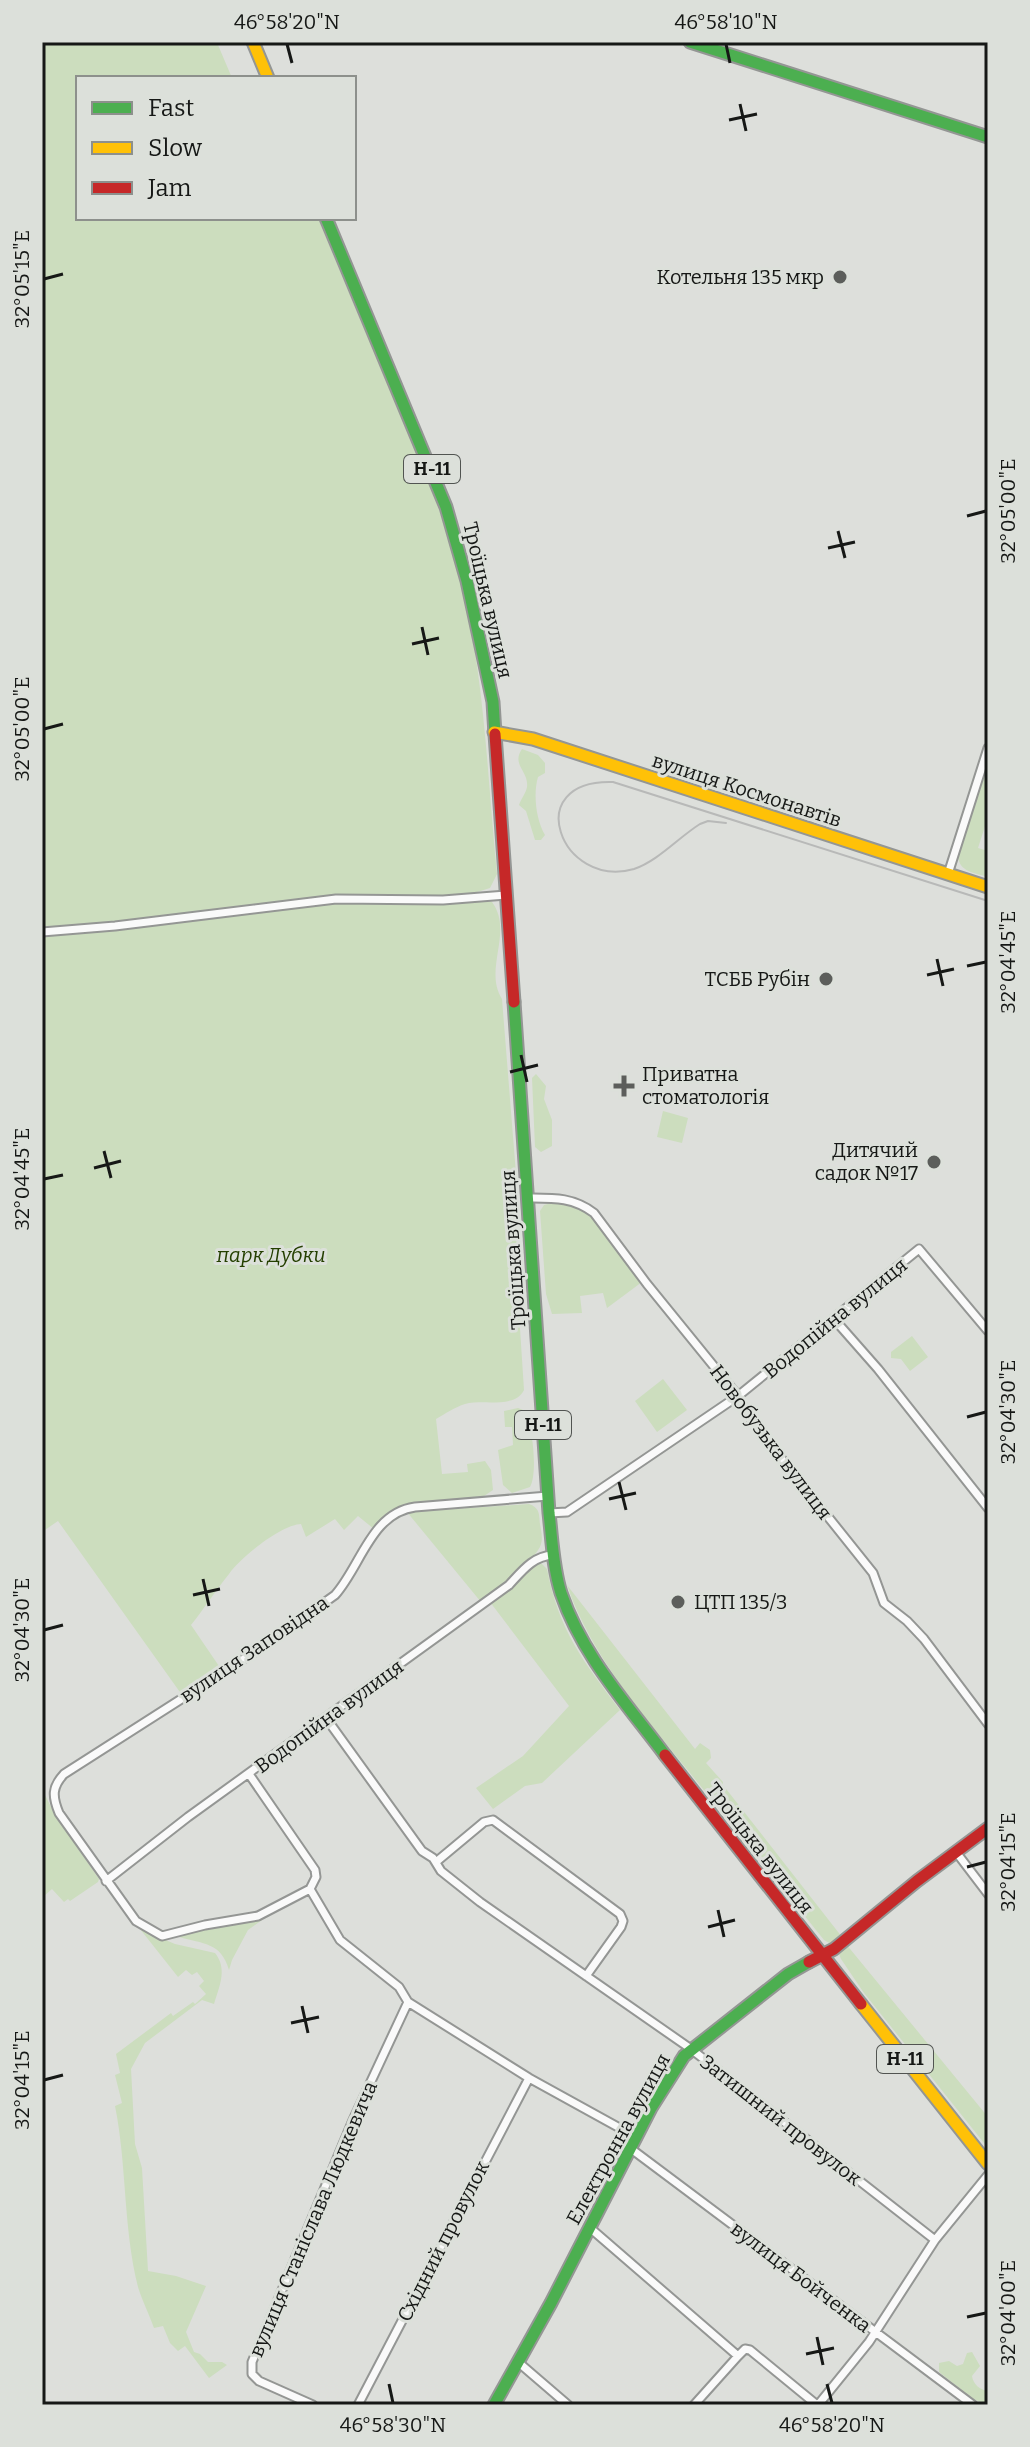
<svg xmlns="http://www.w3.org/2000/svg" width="1030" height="2447" font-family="Bitter,serif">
<rect width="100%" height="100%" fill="#dddfdb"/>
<!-- green -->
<path fill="#ccddbe" d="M42,42H223L218,45L232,78H78V218H318C338,266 358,315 379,363C410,434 441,504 460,579C485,675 487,775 497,874L490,888L474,893V899L492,902C514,932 483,969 502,999L516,1174L512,1186L514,1215L520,1233L525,1292L519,1313L524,1390C515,1409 483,1399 465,1404C455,1407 445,1414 436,1419L442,1474L468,1472L467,1464L485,1461L491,1470L493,1490L484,1496L404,1505L394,1509L374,1529L358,1516L344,1530L335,1519L306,1537L301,1524C281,1525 241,1557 229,1574C215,1591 204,1609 191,1625L221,1669L182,1695L58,1521L42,1532Z
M522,749L538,755L545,763V773L538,777C533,794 536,820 545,835L541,840H535L526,811L519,805C521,799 526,793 527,787C529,771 511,765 522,749Z
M988,766V817L978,848L988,851V877C975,873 959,872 958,856Z
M536,1074L546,1086L544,1099L552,1120V1146L541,1152L535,1147L532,1078Z
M663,1111L688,1118L682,1143L657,1137Z
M552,1203C568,1203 579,1206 592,1216L642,1282L607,1308L603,1293L580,1296L582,1313L552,1314L546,1294L540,1211L544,1205Z
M912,1336L928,1357L910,1371L901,1359L891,1358V1352Z
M663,1379L687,1410L657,1432L635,1401Z
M518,1408L523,1410C533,1423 538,1473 530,1487L512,1493L503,1485L498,1450L513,1445L512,1427H505L504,1411Z
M529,1504C540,1508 539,1514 540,1524C541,1530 543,1538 541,1544C538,1558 494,1592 481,1602L407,1512Z
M535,1564H542L547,1569C559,1631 583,1661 620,1710L542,1783L525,1786L493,1809L476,1788L523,1756L569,1706L490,1602L511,1587Z
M567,1585L695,1749L700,1743L710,1750L711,1758L706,1763L723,1782V1785L842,1937L831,1944L824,1940C780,1885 735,1829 690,1773C644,1716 591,1656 567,1585Z
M42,1789L55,1815L99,1879L98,1882L70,1901L68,1899L64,1902L52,1889L44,1896L42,1894Z
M276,1910L248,1930L232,1960L229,1970C221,1942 203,1944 179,1937V1935Z
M140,1929L175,1944L215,1953C228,1969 219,1987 214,2004L202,2000L145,2043L131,2069L135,2144L142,2168L148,2271L176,2276L206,2286L186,2332L194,2352L200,2354L208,2362H222L227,2365L209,2378L185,2346L178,2351L170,2343L163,2326L154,2328C149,2314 142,2300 138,2287C123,2227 127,2165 115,2106L122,2103L115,2075L120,2073L116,2054L171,2013L173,2016L193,2002L195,2004L206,1994L199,1986L204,1981L197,1972L192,1975L186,1970L178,1977Z
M846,1944L988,2117V2148L864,1993L841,1959L839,1954Z
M972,2352L980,2366L972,2376C973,2384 980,2390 988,2391V2405L973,2399L939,2372V2363L949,2361L957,2366L963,2364L967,2353Z"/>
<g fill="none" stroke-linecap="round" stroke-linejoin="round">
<!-- street casing -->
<g stroke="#949694" stroke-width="11">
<path id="street" d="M948,874L988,748
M42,932L115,926L336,899L443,900L506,895
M528,1198C553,1198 573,1197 594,1213L647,1284L738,1396L749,1418L873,1573L884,1603L907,1621L924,1639L988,1724
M834,1319L878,1369L988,1508
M549,1513L567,1512L738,1396L919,1249L988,1331
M326,1718L422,1851L433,1858L441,1871L480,1902L691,2049L935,2240
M249,1774L315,1870L316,1877L310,1889L258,1916L205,1925L162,1936L136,1921L59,1813C52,1796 52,1787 64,1774L258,1650L335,1595C361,1566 371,1513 415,1507L548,1496
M956,1852L988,1894
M436,1862L484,1822L493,1820L620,1914L623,1921L621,1927L586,1976
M106,1881L188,1817L509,1585C522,1571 533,1556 553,1555
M310,1889L340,1940L399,1987L408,2002L529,2078L636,2137
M630,2148L973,2405
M589,2227L738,2356L745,2349L750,2350L817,2405
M518,2362L568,2405
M313,2405L259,2381L252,2374V2362L353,2120L408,2002
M358,2405L529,2078
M694,2405L738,2356
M818,2405L869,2342L935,2240L988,2175"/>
</g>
<!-- fast casing -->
<g stroke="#949694" stroke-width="15">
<path id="fast" d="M690,42L988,137
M326,218L446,507L467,581L493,702L495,734
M514,1002L549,1513C552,1539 553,1568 561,1593C582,1655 626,1703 665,1755
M494,2405L551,2303L651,2108L684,2056L788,1974L809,1962"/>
</g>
<!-- slow casing -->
<g stroke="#949694" stroke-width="15">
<path id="slow" d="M253,42L268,78
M494,732L533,739L988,887
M861,2004L988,2164"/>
</g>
<!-- jam casing -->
<g stroke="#949694" stroke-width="15">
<path id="jam" d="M495,734L514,1002
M665,1755L861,2004
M809,1962L834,1949L917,1881L988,1828"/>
</g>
<!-- street -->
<use href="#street" stroke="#fafafa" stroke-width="7"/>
<!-- fast -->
<use href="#fast" stroke="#4caf50" stroke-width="11"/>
<!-- slow -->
<use href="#slow" stroke="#ffc107" stroke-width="11"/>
<!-- jam -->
<use href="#jam" stroke="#c62828" stroke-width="11"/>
<!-- tram -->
<path stroke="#b8b9b8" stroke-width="2" d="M726,823L708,821L700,824C679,837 658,861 634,869C561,890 519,779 613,782L988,901"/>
</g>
<!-- ticks -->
<path fill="none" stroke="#161816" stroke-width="3" d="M287,44L292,63M726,44L730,63M740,104L746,131M729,120L757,114M44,279L63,274M967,516L986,511M838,531L845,558M828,548L855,542M422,627L428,655M412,644L439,638M44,729L63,724M937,959L943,986M967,966L986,962M927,975L954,969M521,1055L527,1082M510,1072L538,1065M104,1151L111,1178M94,1168L121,1161M44,1179L63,1175M967,1417L986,1412M619,1482L626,1510M609,1499L636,1493M203,1579L209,1606M193,1595L220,1589M44,1630L63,1625M967,1867L986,1862M718,1910L724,1937M708,1927L735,1920M302,2006L308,2033M291,2023L319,2017M44,2080L63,2075M967,2317L986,2313M817,2337L823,2365M806,2354L834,2348M389,2384L393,2403M827,2384L832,2403"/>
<!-- markers -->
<g fill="#5c5e5b" stroke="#dce0da" stroke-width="3">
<circle cx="840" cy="277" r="8"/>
<circle cx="826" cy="979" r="8"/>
<path d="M620 1074h8v8h8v8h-8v8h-8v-8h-8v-8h8z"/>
<circle cx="934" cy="1162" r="8"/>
<circle cx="678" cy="1602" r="8"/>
</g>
<g text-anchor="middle" stroke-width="6" stroke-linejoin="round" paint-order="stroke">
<!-- shield labels -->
<g fill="#dce0da" stroke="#515451" stroke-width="2">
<rect x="404" y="455" width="56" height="28" rx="6"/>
<rect x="515" y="1411" width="56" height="28" rx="6"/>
<rect x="877" y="2045" width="56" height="28" rx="6"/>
</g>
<g font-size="18" font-weight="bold" fill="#161816">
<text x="432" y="475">Н-11</text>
<text x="543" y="1431">Н-11</text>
<text x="905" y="2065">Н-11</text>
</g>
<!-- poi labels -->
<g font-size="20" fill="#161816" stroke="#dce0da" text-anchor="end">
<text x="824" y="284">Котельня 135 мкр</text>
<text x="810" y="986">ТСББ Рубін</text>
<text x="642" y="1081" text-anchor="start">Приватна<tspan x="642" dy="23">стоматологія</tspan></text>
<text x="918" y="1157">Дитячий<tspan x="918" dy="23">садок №17</tspan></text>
<text x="694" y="1609" text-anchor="start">ЦТП 135/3</text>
</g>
<!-- street labels -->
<g font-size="20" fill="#161816" stroke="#dce0da">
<text transform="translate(488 600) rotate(77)" y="7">Троїцька вулиця</text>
<text transform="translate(747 790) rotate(18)" y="7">вулиця Космонавтів</text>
<text transform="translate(513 1250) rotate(-94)" y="7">Троїцька вулиця</text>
<text transform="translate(835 1318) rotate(-39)" y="7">Водопійна вулиця</text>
<text transform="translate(771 1442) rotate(53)" y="7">Новобузька вулиця</text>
<text transform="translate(254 1649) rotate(-34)" y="7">вулиця Заповідна</text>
<text transform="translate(329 1716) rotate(-36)" y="7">Водопійна вулиця</text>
<text transform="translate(760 1848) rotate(52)" y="7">Троїцька вулиця</text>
<text transform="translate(781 2120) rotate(38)" y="7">Затишний провулок</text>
<text transform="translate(618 2139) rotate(-61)" y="7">Електронна вулиця</text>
<text transform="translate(313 2219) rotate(-67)" y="7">вулиця Станіслава Людкевича</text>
<text transform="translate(443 2241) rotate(-63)" y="7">Східний провулок</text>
<text transform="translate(801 2277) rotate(37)" y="7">вулиця Бойченка</text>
</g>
<!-- park labels -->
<g font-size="20" font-style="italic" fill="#243f00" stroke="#dce0da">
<text x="271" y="1262">парк Дубки</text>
</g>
</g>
<!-- border -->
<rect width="1030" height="2447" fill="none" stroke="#dce0da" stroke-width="88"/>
<!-- legend -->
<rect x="76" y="76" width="280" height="144" fill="#dce0da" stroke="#8d908c" stroke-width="2"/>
<rect x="92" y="102" width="40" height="12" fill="#4caf50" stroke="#8d908c" stroke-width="2"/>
<text x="148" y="116" font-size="24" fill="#161816">Fast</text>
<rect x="92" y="142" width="40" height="12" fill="#ffc107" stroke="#8d908c" stroke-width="2"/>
<text x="148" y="156" font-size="24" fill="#161816">Slow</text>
<rect x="92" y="182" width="40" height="12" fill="#c62828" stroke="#8d908c" stroke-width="2"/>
<text x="148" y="196" font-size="24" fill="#161816">Jam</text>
<rect x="44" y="44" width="942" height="2359" fill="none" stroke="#161816" stroke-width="3"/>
<g font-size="20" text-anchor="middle" fill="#161816">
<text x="287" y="29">46°58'20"N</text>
<text x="726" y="29">46°58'10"N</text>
<text transform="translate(22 279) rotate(-90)" y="7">32°05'15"E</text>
<text transform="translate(1008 511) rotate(-90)" y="7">32°05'00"E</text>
<text transform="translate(22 729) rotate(-90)" y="7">32°05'00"E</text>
<text transform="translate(1008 962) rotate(-90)" y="7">32°04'45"E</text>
<text transform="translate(22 1179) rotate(-90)" y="7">32°04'45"E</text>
<text transform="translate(1008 1412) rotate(-90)" y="7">32°04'30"E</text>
<text transform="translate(22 1630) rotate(-90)" y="7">32°04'30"E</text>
<text transform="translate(1008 1862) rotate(-90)" y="7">32°04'15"E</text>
<text transform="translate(22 2080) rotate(-90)" y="7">32°04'15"E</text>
<text transform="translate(1008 2313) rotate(-90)" y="7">32°04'00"E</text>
<text x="393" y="2432">46°58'30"N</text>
<text x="832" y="2432">46°58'20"N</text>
</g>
</svg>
